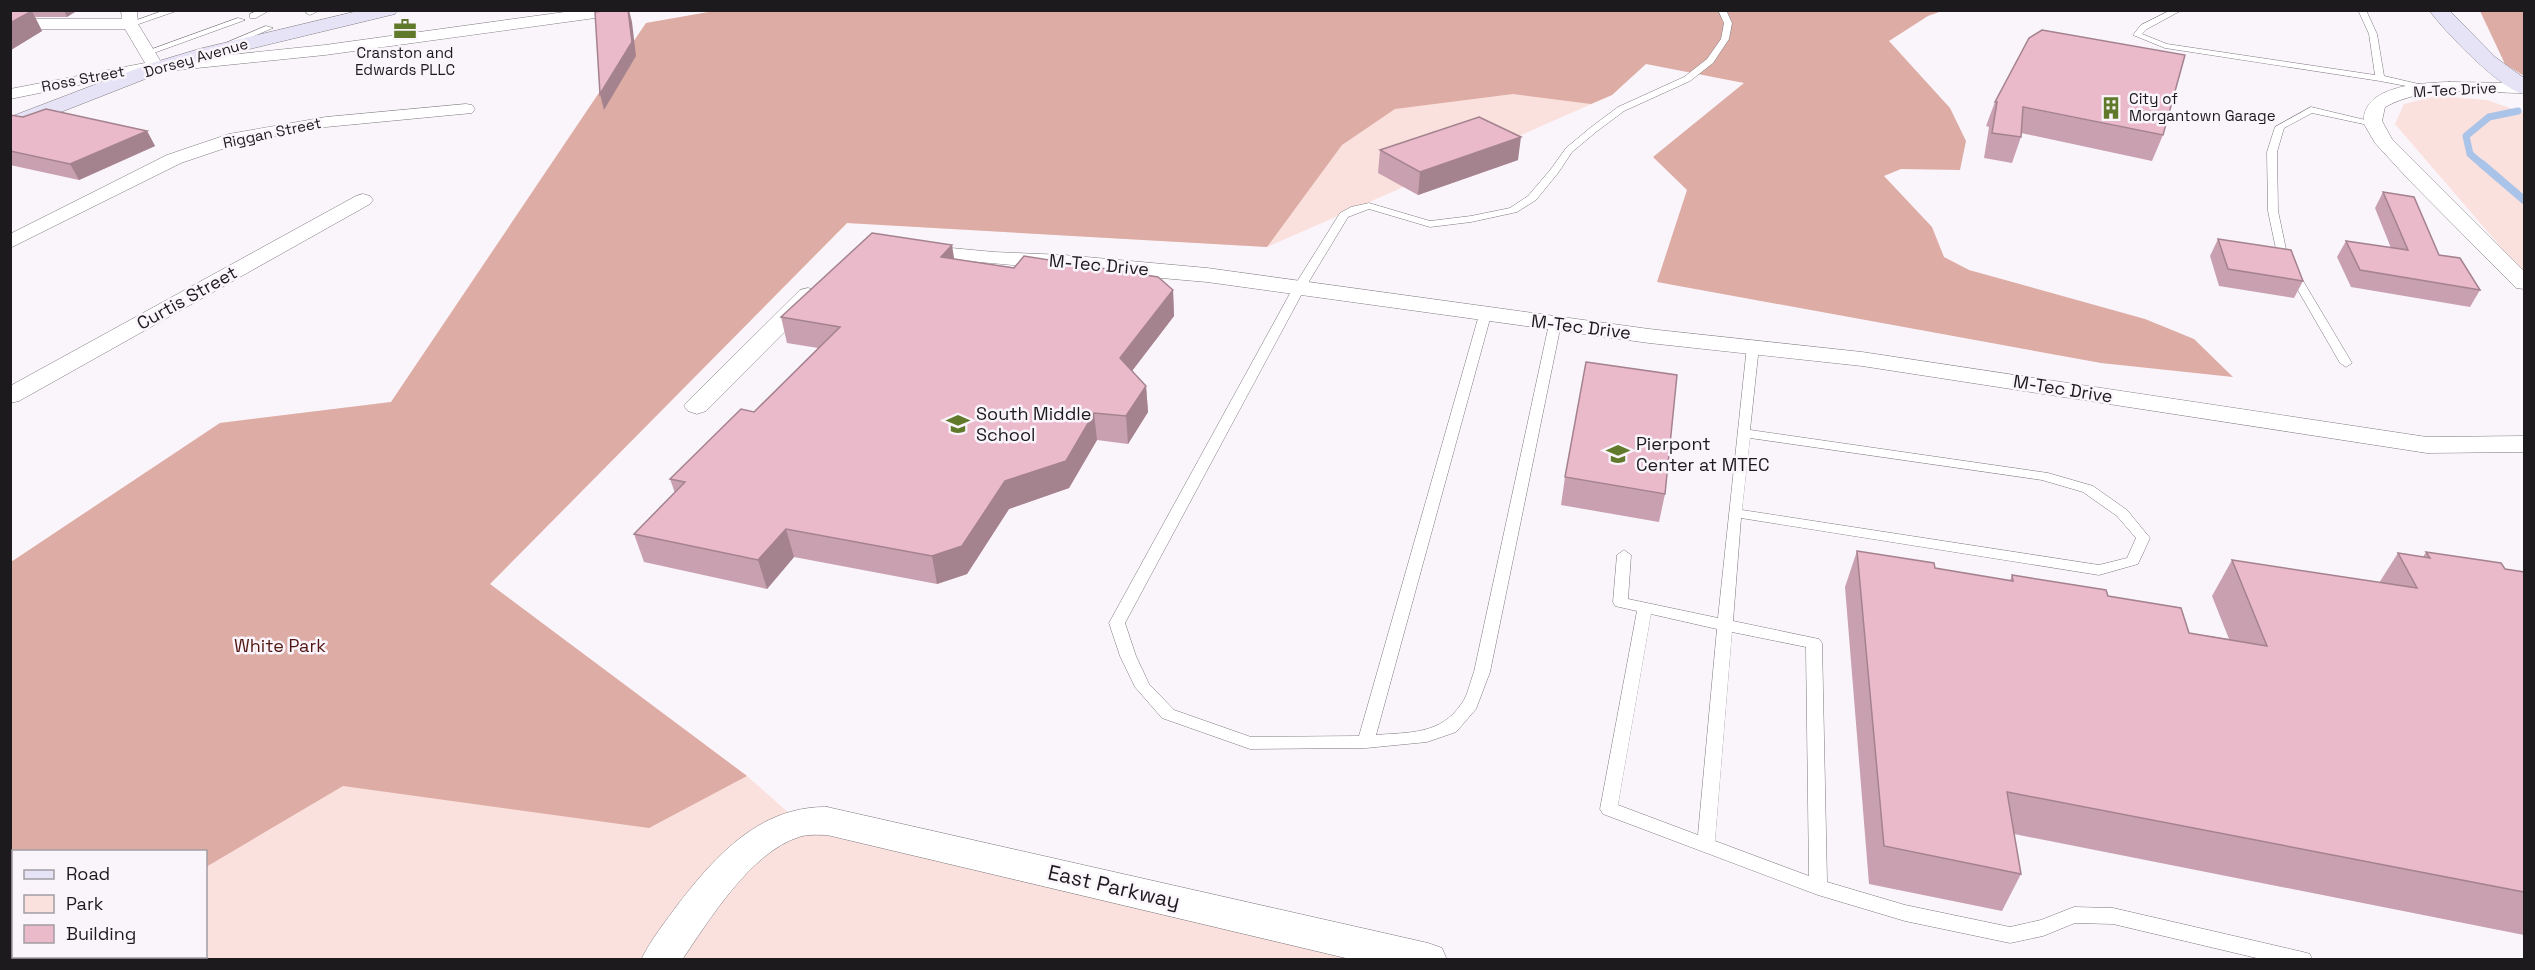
<svg xmlns="http://www.w3.org/2000/svg" width="2535" height="970" font-family="'Space Grotesk',sans-serif">
<rect width="100%" height="100%" fill="#faf4fb"/>
<!-- green -->
<path fill="#fbe1dd" fill-rule="evenodd" d="M720,10H1694L1612,95L1267,247L847,223L490,584L747,776L799,822L1429,959L11,960V562L220,423L391,402L646,23ZM14,852H206V956H14Z
M2436,96L2487,100L2524,113V274L2395,124L2404,104Z"/>
<!-- forest -->
<path fill="#ddaca5" d="M720,10L1942,11L1928,16L1889,41L1950,108L1966,141L1960,170L1901,169L1884,176L1932,227L1944,257L1969,270L2145,319L2194,339L2233,377L2101,363L1657,282L1687,190L1653,157L1744,83L1646,64L1612,95L1591,104L1513,94L1395,109L1342,145L1267,247L847,223L490,584L747,776L649,828L343,786L206,867V852H14V956L140,957L138,960H11V562L220,423L391,402L646,23Z
M2480,11H2524V76L2505,64Z"/>
<g fill="none" stroke-linecap="round" stroke-linejoin="round">
<!-- stream-far1 -->
<path stroke="#aac3e8" stroke-width="7" d="M2484,166L2470,154L2466,136L2489,117L2518,111"/>
<!-- stream -->
<path stroke="#aac3e8" stroke-width="8" d="M2482,164L2524,200"/>
<!-- lane casing -->
<g stroke="#7e797f" stroke-width="1">
<path id="lane" d="M165,10H179L133,26L126,24Z
M259,10H270L256,18H250V14Z
M309,10H320L310,15L306,13Z
M1718,10H1726L1732,23L1729,39L1713,63L1690,81L1624,111L1596,132L1572,152L1558,173L1536,200L1517,212L1471,222L1430,227L1369,209L1348,217L1305,288L1125,623L1136,656L1149,684L1174,710L1251,737L1359,736L1479,315L1481,313H1489L1491,315L1376,735C1410,732 1441,735 1462,703C1468,695 1470,682 1474,672L1549,324L1555,321L1561,324L1490,672L1476,709L1456,732L1427,742L1366,748L1250,749L1162,718L1135,687L1120,656L1109,623L1293,288L1340,213L1351,207L1369,203L1430,221L1471,216L1510,208L1528,196L1551,169L1566,148L1590,128L1618,107L1684,77L1707,59L1721,39L1724,23Z
M2171,10H2182L2147,29L2142,34L2167,44L2375,75L2369,34L2358,10H2366L2377,34L2384,76L2436,88L2432,91L2380,81L2165,48L2133,35L2141,25Z
M238,18L245,20L151,54L144,52Z
M266,26L273,28L235,44L228,42Z
M2311,107L2378,123L2373,126L2312,113L2284,128L2277,152L2278,211L2287,254L2352,363L2346,367L2340,363L2277,254L2268,211L2267,152L2275,127Z
M1753,342L1759,346L1750,430L2048,473L2093,486L2127,510L2150,538L2138,564L2099,575L1741,518L1733,621L1814,638L1819,639L1822,643L1827,882L1905,905L2010,927L2041,920L2074,907L2113,908L2303,952L2310,954L2312,960H2265L2113,924L2075,923L2043,936L2010,943L1905,921L1818,895L1603,814L1600,809L1637,611L1615,606L1613,602L1617,555L1624,550L1631,555L1628,599L1718,618L1747,346ZM1750,438L2042,480L2083,492L2117,516L2136,538L2127,558L2099,565L1742,510ZM1651,614L1717,629L1698,835L1618,805ZM1732,632L1806,647L1809,876L1715,841Z"/>
</g>
<!-- street casing -->
<g stroke="#7e797f" stroke-width="1">
<path id="street" d="M121,10H137L138,24L161,62L325,45L579,10H624L617,15L325,55L128,75L10,99V89L145,63L125,29H10V19H122Z
M2449,82L2524,83V93C2479,93 2427,84 2385,107L2382,121L2392,139L2524,271V289L2516,288L2409,180L2375,143L2364,124C2360,85 2422,83 2449,82Z
M466,104L472,105L475,109L472,113L326,127L240,143L181,163L10,248V234L167,155L229,134L326,117Z
M363,194L370,196L373,200L370,204L19,401L10,403V386L356,196Z
M919,245L994,252L1064,255L1207,268L1649,329L1862,352L2427,437L2524,436V452L2427,453L1862,366L1649,343L1207,282L911,256L908,251L911,246Z
M808,288L816,290L819,295L816,300L706,411L697,414L688,411L684,406L688,401L800,290Z
M827,807L1428,943L1442,948L1447,960H1354L827,835C818,835 808,834 799,837C751,852 709,920 682,960H641C651,939 666,921 679,903C717,854 761,806 827,807Z"/>
</g>
<!-- secondary casing -->
<g stroke="#7e797f" stroke-width="1">
<path id="secondary" d="M362,10H397L395,14L212,58L163,72L10,132V117L149,64L199,49Z
M2429,10H2449L2495,57L2524,78V94C2501,90 2444,31 2429,10Z"/>
</g>
<!-- lane -->
<use href="#lane" fill="#fff" fill-rule="evenodd"/>
<!-- street -->
<use href="#street" fill="#fff" fill-rule="evenodd"/>
<!-- secondary -->
<use href="#secondary" fill="#e6e3f7" fill-rule="evenodd"/>
</g>
<!-- wall -->
<path fill="#c9a0af" d="M10,10H78L67,17H35L42,31L11,50Z
M1995,102L2163,135L2152,161L2021,133V137L2012,163L1984,158L1989,127L1986,126Z
M10,115L147,131L155,146L79,180L10,165Z
M1380,150L1518,160L1418,195L1378,173Z
M2383,192L2439,255L2480,290L2470,307L2351,287L2337,257L2346,241L2391,248L2375,208Z
M2218,239L2303,281L2294,298L2219,286L2210,256Z
M954,259L1173,290L1174,316L1132,371L1146,386L1148,412L1128,444L1097,440L1069,488L1009,509L967,574L937,584L794,557L767,589L644,562L634,534L675,493L670,479L754,412L818,348L787,343L781,317Z
M1565,477L1665,494L1659,522L1561,505Z
M1857,551L1935,568L2010,581L2012,575L2108,596L2189,633L2229,639L2212,596L2232,560L2379,583L2398,553L2423,557L2426,552L2505,569L2524,572V935L2014,834L2021,874L2002,911L1869,884L1845,587Z"/>
<!-- shaded-wall -->
<path fill="#a4828e" d="M64,10H78L67,17Z
M629,10L632,22L636,56L604,110L600,94Z
M32,11L42,31L11,50L10,23Z
M147,131L155,146L79,180L70,164Z
M1521,137L1518,160L1418,195L1420,172Z
M952,245L956,270L941,257Z
M1173,290L1174,316L1122,384L1120,358Z
M1146,386L1148,412L1128,444L1126,416Z
M1094,413L1097,440L1069,488L1009,509L967,574L937,584L932,556L1005,481Z
M786,529L794,557L767,589L758,560Z"/>
<!-- building -->
<path fill="#eabacb" stroke="#a4828e" stroke-width="1.5" d="M609,10H628L632,42L600,94L595,12Z
M10,11H32L10,23Z
M2042,30L2185,55L2163,135L2023,107L2021,137L1992,133L1997,102H1995L2029,38Z
M46,109L147,131L70,164L10,151V115L23,117Z
M1479,117L1521,137L1420,172L1380,150Z
M2383,192L2414,197L2439,255L2460,258L2480,290L2360,270L2346,241L2408,250Z
M872,233L952,245L941,257L1014,268L1024,256L1158,277L1173,290L1120,358L1146,386L1126,416L1094,413L1066,461L1005,481L962,546L932,556L786,529L758,560L634,534L685,482L670,479L741,409L754,412L840,327L781,317Z
M2218,239L2291,250L2303,281L2228,269Z
M1586,362L1677,375L1665,494L1565,477Z
M1857,551L1934,563L1935,568L2013,581L2012,575L2106,590L2108,596L2181,608L2189,633L2267,646L2232,560L2417,588L2398,553L2430,558L2426,552L2501,563L2505,569L2524,572V892L2007,792L2021,874L1884,846Z"/>
<!-- icons -->
<defs>
<g id="office-bare" transform="scale(1.8)"><path d="M-6-3h4V-5.5h4V-3h4V5H-6ZM-1-4.5V-3h2v-1.5ZM-6 0V1H6V0Z" fill="#61792b" stroke="#faf4fb" stroke-width="2.5" paint-order="stroke"/></g>
<g id="building-bare" transform="scale(1.8)"><path d="M-4-6H4V6H1V3H-1V6H-4ZM-2.5-4.3h1.7v1.8h-1.7ZM.8-4.3h1.7v1.8H.8ZM-2.5-1h1.7V.8h-1.7ZM.8-1h1.7V.8H.8Z" fill="#61792b" stroke="#faf4fb" stroke-width="2.5" paint-order="stroke"/></g>
<g id="school-bare" transform="scale(1.8)"><path d="M0-5L7-2L0 1L-7-2ZM-4 1L0 2.5L4 1V4Q0 6-4 4Z" fill="#61792b" stroke="#faf4fb" stroke-width="2.5" paint-order="stroke"/></g>
<g id="university-bare" transform="scale(1.8)"><path d="M0-5L7-2L0 1L-7-2ZM-4 1L0 2.5L4 1V4Q0 6-4 4Z" fill="#61792b" stroke="#faf4fb" stroke-width="2.5" paint-order="stroke"/></g>
</defs>
<g fill-rule="evenodd">
<use href="#office-bare" x="405" y="29"/>
<use href="#building-bare" x="2111" y="108"/>
<use href="#school-bare" x="958" y="424"/>
<use href="#university-bare" x="1618" y="454"/>
</g>
<g text-anchor="middle" stroke-width="5" stroke-linejoin="round" paint-order="stroke">
<!-- far-poi labels -->
<g font-size="15" fill="#1c1a1c" stroke="#faf4fb">
<text x="405" y="58">Cranston and<tspan x="405" dy="17">Edwards PLLC</tspan></text>
<text x="2129" y="104" text-anchor="start">City of<tspan x="2129" dy="17">Morgantown Garage</tspan></text>
</g>
<!-- far-street labels -->
<g font-size="15" fill="#1c1a1c" stroke="#faf4fb">
<text transform="translate(196 58) rotate(-16)" y="5">Dorsey Avenue</text>
<text transform="translate(83 79) rotate(-11)" y="5">Ross Street</text>
<text transform="translate(2455 90) rotate(-3)" y="5">M-Tec Drive</text>
<text transform="translate(272 133) rotate(-12)" y="5">Riggan Street</text>
</g>
<!-- street labels -->
<g font-size="18" fill="#1c1a1c" stroke="#faf4fb">
<text transform="translate(1099 265) rotate(5)" y="6">M-Tec Drive</text>
<text transform="translate(187 298) rotate(-29)" y="6">Curtis Street</text>
<text transform="translate(1581 327) rotate(7)" y="6">M-Tec Drive</text>
<text transform="translate(2063 389) rotate(9)" y="6">M-Tec Drive</text>
</g>
<!-- poi labels -->
<g font-size="18" fill="#1c1a1c" stroke="#faf4fb" text-anchor="start">
<text x="976" y="420">South Middle<tspan x="976" dy="21">School</tspan></text>
<text x="1636" y="450">Pierpont<tspan x="1636" dy="21">Center at MTEC</tspan></text>
</g>
<!-- park labels -->
<g font-size="18" fill="#521713" stroke="#faf4fb">
<text x="280" y="652">White Park</text>
</g>
<!-- near-street labels -->
<g font-size="21" fill="#1c1a1c" stroke="#faf4fb">
<text transform="translate(1114 887) rotate(13)" y="7">East Parkway</text>
</g>
</g>
<!-- border -->
<rect width="2535" height="970" fill="none" stroke="#1c1a1c" stroke-width="24"/>
<!-- legend -->
<rect x="12" y="850" width="195" height="108" fill="#faf4fb" stroke="#a19da2" stroke-width="1.5"/>
<rect x="24" y="870" width="30" height="9" fill="#e6e3f7" stroke="#a19da2" stroke-width="1.5"/>
<text x="66" y="880" font-size="18" fill="#1c1a1c">Road</text>
<rect x="24" y="895" width="30" height="18" fill="#fbe1dd" stroke="#a19da2" stroke-width="1.5"/>
<text x="66" y="910" font-size="18" fill="#1c1a1c">Park</text>
<rect x="24" y="925" width="30" height="18" fill="#eabacb" stroke="#a19da2" stroke-width="1.5"/>
<text x="66" y="940" font-size="18" fill="#1c1a1c">Building</text>
</svg>
